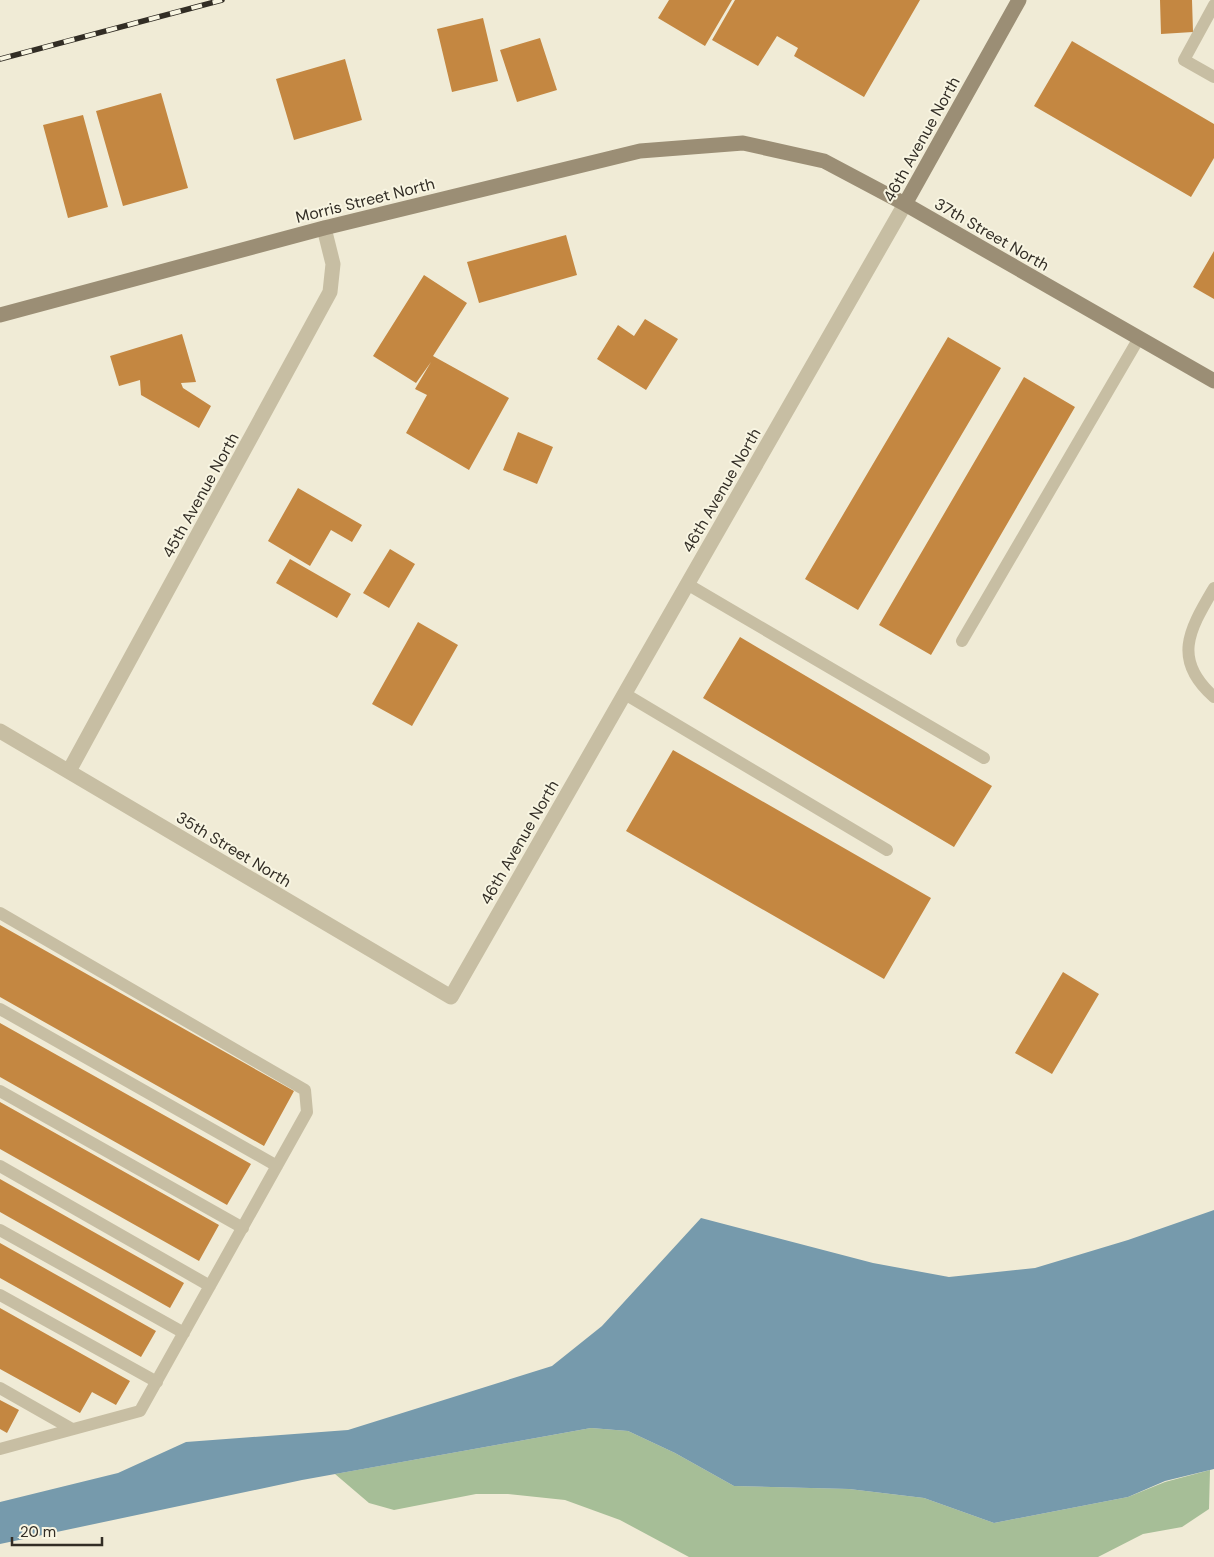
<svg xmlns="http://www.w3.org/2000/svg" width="1214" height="1557" font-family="'DM Sans',sans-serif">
<rect width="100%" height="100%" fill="#f0ebd6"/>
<!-- green -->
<path fill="#a6be97" d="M591,1428L628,1431L675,1453L734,1486L849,1489L924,1498L994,1523L1128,1497L1165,1482L1210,1470L1209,1509L1182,1527L1143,1534L1098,1557H689L620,1520L565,1500L508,1494H476L394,1510L369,1503L335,1474Z"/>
<!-- water -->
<path fill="#769aac" d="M1214,1210V1469L1165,1481L1128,1497L994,1523L924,1498L849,1489L734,1486L675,1453L628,1431L591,1428L302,1480L0,1544V1502L118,1473L186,1442L348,1430L552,1366L602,1326L701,1218L873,1263L949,1277L1035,1268L1128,1240Z"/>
<!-- building -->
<path fill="#c48741" d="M669,0H732L705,46L658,18Z
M735,0H920L864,97L794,56L798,48L777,36L758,66L712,40Z
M1160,0H1192L1193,32L1161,34Z
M483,18L498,81L452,92L437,29Z
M540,38L557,90L517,102L500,50Z
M1072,41L1214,124V158L1191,197L1034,106Z
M345,59L362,120L294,140L276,79Z
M161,93L188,188L123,206L96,111Z
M83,115L108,207L68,218L43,125Z
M566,235L577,275L479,303L467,262Z
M1214,251V299L1193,287Z
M424,275L467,303L433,356L509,398L469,470L406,433L427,395L415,389L431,362L416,383L373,356Z
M645,319L678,339L646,390L597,359L618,325L634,336Z
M182,334L196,382L181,383L183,388L211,406L199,428L141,395L140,380L119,386L110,356Z
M948,337L1001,368L858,610L805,579Z
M1024,377L1075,407L931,655L879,625Z
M518,432L553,447L537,484L503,470Z
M298,488L362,525L352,542L331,530L310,566L268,541Z
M390,549L415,564L389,608L363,593Z
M290,559L351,594L337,618L276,583Z
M418,622L458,645L412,726L372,704Z
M740,637L992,786L954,847L703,698Z
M673,750L931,898L884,979L626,831Z
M0,925L294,1091L264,1146L0,997Z
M1063,972L1099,994L1052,1074L1015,1053Z
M0,1023L251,1164L227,1205L0,1077Z
M0,1102L219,1225L199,1261L0,1149Z
M0,1179L184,1283L170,1308L0,1212Z
M0,1243L156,1331L141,1357L0,1278Z
M0,1308L130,1381L116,1405L92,1392L80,1413L0,1369Z
M0,1400L19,1410L7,1433L0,1429Z"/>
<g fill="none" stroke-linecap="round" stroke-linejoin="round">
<!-- lane -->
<path stroke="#c7bea3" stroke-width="12" d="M1214,5L1184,60L1214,77
M687,584L984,758
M1214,588C1190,629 1171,659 1214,697
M962,641L1139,338
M625,694L887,850
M0,913L305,1090L307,1112L140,1411L0,1449
M0,1009L277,1166
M0,1091L243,1228
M0,1166L210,1286
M0,1230L184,1333
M0,1295L157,1382
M0,1388L72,1429"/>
<!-- street -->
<path stroke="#c7bea3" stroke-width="15" d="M0,731L451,997L905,204
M69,771L330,292L333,264L324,228"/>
<!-- secondary -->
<path stroke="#9b8e75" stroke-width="15" d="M905,204L1019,0
M0,315L324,228L640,151L743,143L824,161L905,204L1214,381"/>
<!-- rail casing -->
<g stroke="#322d25" stroke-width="5.5">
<path id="rail" d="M0,59L222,0"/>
</g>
<!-- rail -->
<use href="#rail" stroke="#f8f5e2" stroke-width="4" stroke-dasharray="11" stroke-linecap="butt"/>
</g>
<g text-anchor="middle" stroke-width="4" stroke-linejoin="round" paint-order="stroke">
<!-- street labels -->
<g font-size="16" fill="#322d25" stroke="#f8f5e2">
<text transform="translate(921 139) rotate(-61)" y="6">46th Avenue North</text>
<text transform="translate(365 200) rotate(-14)" y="6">Morris Street North</text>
<text transform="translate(992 234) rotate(30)" y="6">37th Street North</text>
<text transform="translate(721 490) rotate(-60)" y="6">46th Avenue North</text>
<text transform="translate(200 495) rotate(-61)" y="6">45th Avenue North</text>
<text transform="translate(519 842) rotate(-60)" y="6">46th Avenue North</text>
<text transform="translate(234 849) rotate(31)" y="6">35th Street North</text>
</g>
</g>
<!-- scale -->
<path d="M12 1537v8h90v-8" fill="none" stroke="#322d25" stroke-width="2.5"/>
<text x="20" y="1537" font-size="15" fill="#322d25" stroke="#f8f5e2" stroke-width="4" paint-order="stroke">20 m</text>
</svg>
